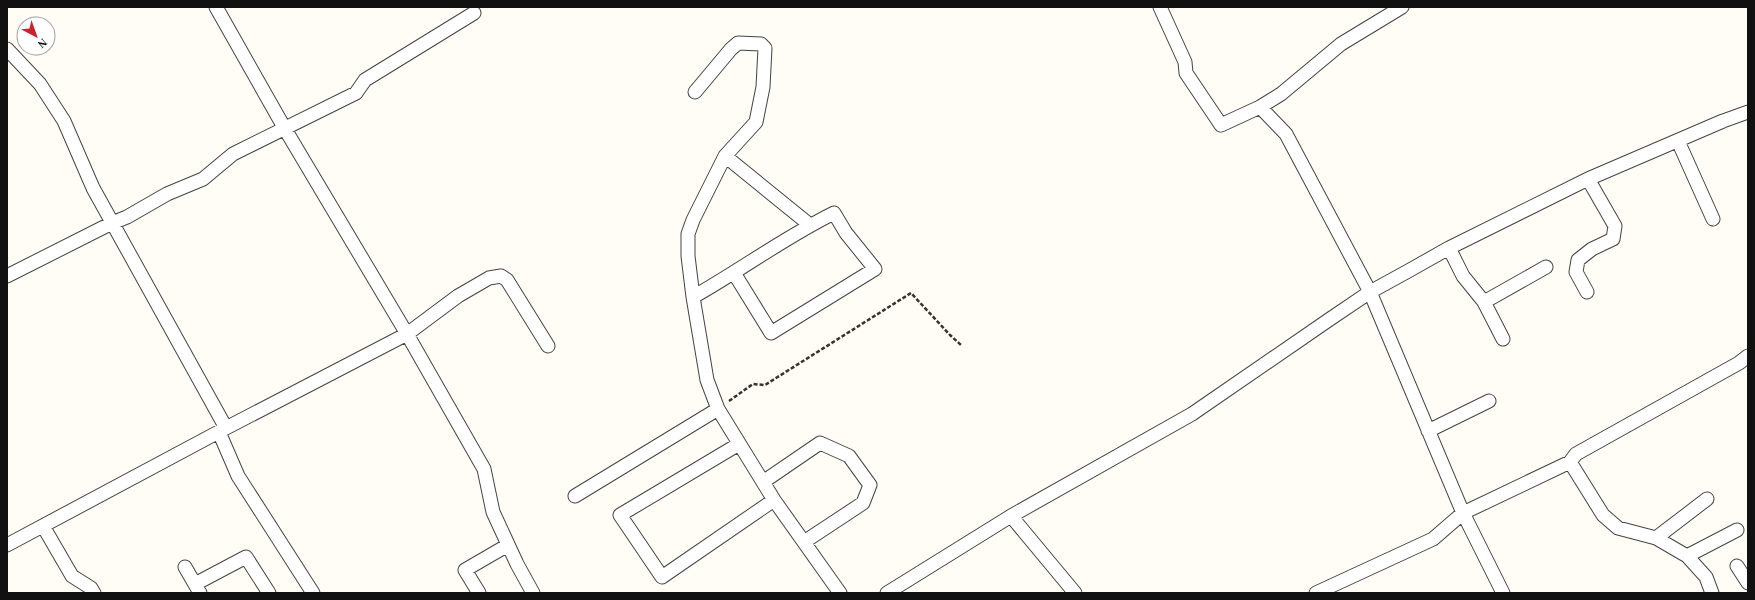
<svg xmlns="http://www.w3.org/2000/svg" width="1755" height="600" font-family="'Times New Roman',serif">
<rect width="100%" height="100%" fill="#fffdf5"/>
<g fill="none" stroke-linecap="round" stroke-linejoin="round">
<!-- street casing -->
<g stroke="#444" stroke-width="15">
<path id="street" d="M216,7L285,129L407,334L484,469L493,512L517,564L533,593
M1160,7L1185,62L1186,73L1221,125L1260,107L1281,94L1341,44L1402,7
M7,49L40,84L64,121L93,188L226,428
M695,92L731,49L738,43L761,44L765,48L763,87L756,122L725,156L693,220L688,234V256L693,297L707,380L718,409L774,500L840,593
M1260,107L1286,134L1370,292L1463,513L1503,593
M1678,141L1713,219
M725,156L810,225
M1449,248L1463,276L1484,302L1503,339
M7,276L112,223L127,217L167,194L203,179L233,154L356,93L365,80L474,13
M1587,292L1576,272L1578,260L1592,249L1613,239L1615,226L1588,179
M693,297C741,270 785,237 834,213L846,233L875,269L771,333L734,273
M1484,302L1546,267
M1428,431L1489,401
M219,432L238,476L313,593
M739,444L620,515L662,577L774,500
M1570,462L1603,515L1618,528L1656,538L1687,556L1706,577L1712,593
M763,482L820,443L849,456L870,485L863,503L804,542
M575,496L718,409
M1011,516L1075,593
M43,526L72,576L91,588L94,593
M1656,538L1707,499
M7,545L226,428L407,334L458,296L489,278L501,276L507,280L548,346
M1687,556L1737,530
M1737,566L1748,583
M185,567L200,593
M195,584L246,557L269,593
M479,593L465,570L508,545
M887,593L1011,516L1192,414L1330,319L1370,292L1410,270L1449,248L1588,179L1723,121L1748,112
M1316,593L1433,539L1463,513L1570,462L1576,454L1739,363L1748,356"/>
</g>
<!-- path -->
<path stroke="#333" stroke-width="2.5" stroke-dasharray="4 2" stroke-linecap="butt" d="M729,401L753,384L765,385L911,293L950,335L961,345"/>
<!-- street -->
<use href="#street" stroke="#fff" stroke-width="13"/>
</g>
<!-- border -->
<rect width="1755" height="600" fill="none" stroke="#111111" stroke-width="16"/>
<!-- north arrow -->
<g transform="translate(36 36) rotate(139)"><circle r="19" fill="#ffffff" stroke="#a0a0a0"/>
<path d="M0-3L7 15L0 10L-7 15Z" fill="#c4262e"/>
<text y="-6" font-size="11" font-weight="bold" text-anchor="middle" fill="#111111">N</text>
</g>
</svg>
